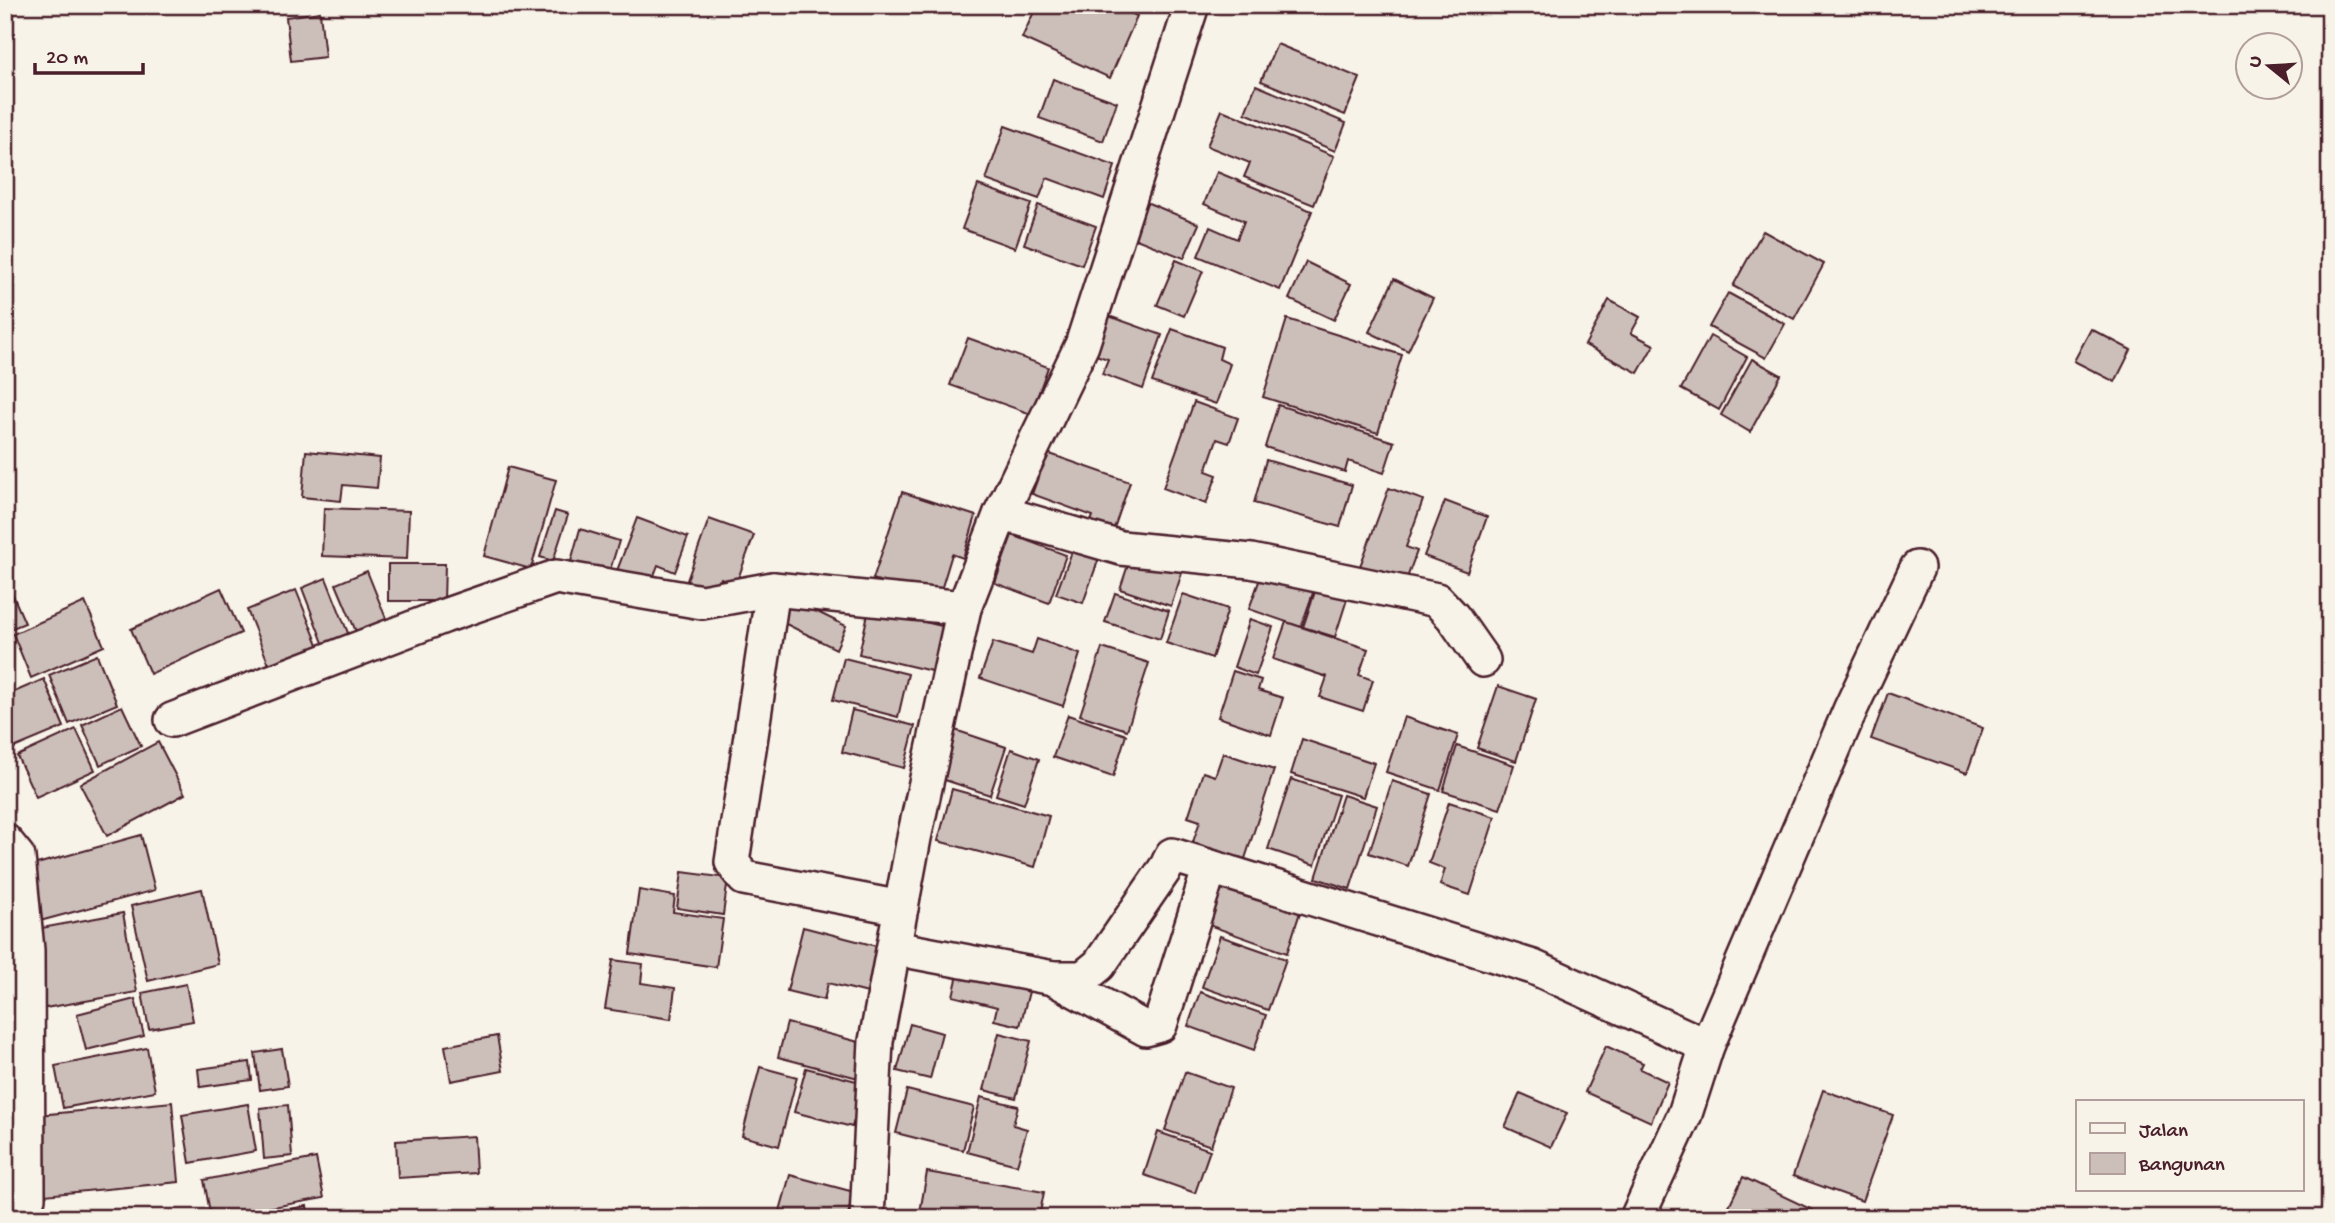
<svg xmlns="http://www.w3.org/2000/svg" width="2335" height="1223" font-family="'Gochi Hand',sans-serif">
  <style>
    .building { fill: #ccbfb9; stroke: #4a1f2b; stroke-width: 2 }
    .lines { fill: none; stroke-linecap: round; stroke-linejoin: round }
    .street-casing { stroke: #4a1f2b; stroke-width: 38 }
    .street { stroke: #f7f3e8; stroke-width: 33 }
  </style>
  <rect width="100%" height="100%" fill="#f7f3e8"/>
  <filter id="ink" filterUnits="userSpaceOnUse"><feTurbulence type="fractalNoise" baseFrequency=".0143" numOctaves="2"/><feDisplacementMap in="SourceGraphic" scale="14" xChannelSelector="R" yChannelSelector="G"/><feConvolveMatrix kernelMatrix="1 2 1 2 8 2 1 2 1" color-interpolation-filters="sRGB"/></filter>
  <g filter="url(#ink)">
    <g class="building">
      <path d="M1037 5H1113L1137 16 1110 78 1022 38Z"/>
      <path d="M320 12 325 57 291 61 286 17Z"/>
      <path d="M1277 44 1360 78 1345 115 1261 81Z"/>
      <path d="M1053 79 1117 102 1103 141 1039 118Z"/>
      <path d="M1256 85 1346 123 1335 151 1245 113Z"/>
      <path d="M1222 110 1334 156 1314 205 1244 177 1250 163 1207 146Z"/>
      <path d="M1005 126 1115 166 1104 199 1047 178 1039 199 986 180Z"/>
      <path d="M1217 172 1312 211 1280 290 1198 256 1210 227 1237 239 1244 221 1204 204Z"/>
      <path d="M978 185 1031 204 1015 248 962 229Z"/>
      <path d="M1146 202 1199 224 1184 258 1131 237Z"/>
      <path d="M1038 205 1096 226 1082 265 1024 244Z"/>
      <path d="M1763 231 1824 264 1794 319 1733 286Z"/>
      <path d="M1176 260 1203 271 1184 316 1157 305Z"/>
      <path d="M1306 262 1351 284 1334 320 1289 299Z"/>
      <path d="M1394 279 1433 298 1408 351 1369 332Z"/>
      <path d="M1728 293 1785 324 1766 358 1709 327Z"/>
      <path d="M1609 300 1640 317 1631 333 1654 345 1638 373 1585 345Z"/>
      <path d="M1106 315 1162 335 1143 389 1102 374 1108 359 1093 354Z"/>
      <path d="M1287 319 1402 355 1378 433 1263 397Z"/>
      <path d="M1172 329 1222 347 1219 359 1230 364 1216 404 1152 382Z"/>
      <path d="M2091 329 2131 350 2115 382 2074 361Z"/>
      <path d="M1710 336 1747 357 1719 410 1681 389Z"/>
      <path d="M968 338 1048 367 1031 414 950 385Z"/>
      <path d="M1752 359 1781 375 1750 432 1721 415Z"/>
      <path d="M1194 402 1238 418 1229 443 1217 439 1206 471 1217 475 1206 504 1163 488Z"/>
      <path d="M1278 405 1394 442 1384 473 1348 461 1345 472 1265 447Z"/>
      <path d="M306 451 380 458 377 488 343 485 341 501 302 497Z"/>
      <path d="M1047 453 1130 482 1109 543 1086 535 1093 516 1032 494Z"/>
      <path d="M1266 460 1352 485 1340 527 1254 503Z"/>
      <path d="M508 467 556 480 531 569 484 556Z"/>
      <path d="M1389 488 1423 500 1406 547 1417 551 1404 586 1359 569Z"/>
      <path d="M902 492 976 516 963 558 952 554 938 600 873 579Z"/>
      <path d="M1445 501 1487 517 1467 572 1424 556Z"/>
      <path d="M324 508 409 511 407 559 322 556Z"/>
      <path d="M555 511 568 515 553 561 540 557Z"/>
      <path d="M637 518 688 537 675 572 658 565 649 589 615 576Z"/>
      <path d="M709 519 754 535 736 584 721 578 714 597 685 586Z"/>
      <path d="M580 529 619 541 606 583 568 572Z"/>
      <path d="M1012 535 1066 555 1049 603 995 583Z"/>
      <path d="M1073 549 1099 558 1083 603 1056 594Z"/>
      <path d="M1132 553 1183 570 1171 606 1120 589Z"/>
      <path d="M388 564H445L444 601H388Z"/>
      <path d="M367 571 387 621 357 634 336 584Z"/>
      <path d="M1262 573 1314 590 1301 627 1249 609Z"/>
      <path d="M326 578 350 638 325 648 302 588Z"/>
      <path d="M1318 583 1349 593 1335 637 1303 627Z"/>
      <path d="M8 584 25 623 5 631V585Z"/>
      <path d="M221 588 241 633 150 674 131 629Z"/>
      <path d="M296 590 319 647 270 667 247 610Z"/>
      <path d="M1115 593 1169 611 1160 639 1105 622Z"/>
      <path d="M1183 594 1228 609 1212 658 1166 643Z"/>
      <path d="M791 599 846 626 836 649 780 621Z"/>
      <path d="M85 602 104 646 31 678 13 634Z"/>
      <path d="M869 609 946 627 936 672 859 654Z"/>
      <path d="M1250 619 1273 627 1256 675 1234 667Z"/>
      <path d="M1286 622 1368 649 1359 675 1373 680 1363 711 1320 697 1327 677 1273 659Z"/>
      <path d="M1037 639 1080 654 1063 706 980 678 993 642 1032 654Z"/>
      <path d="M1102 648 1149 663 1127 730 1080 715Z"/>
      <path d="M97 655 117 704 69 724 49 675Z"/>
      <path d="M844 658 908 674 898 717 833 700Z"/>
      <path d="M1233 671 1261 680 1258 690 1283 698 1271 735 1218 717Z"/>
      <path d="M44 679 64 727 9 750 5 743V696Z"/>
      <path d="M1498 686 1536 699 1516 761 1477 748Z"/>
      <path d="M1888 693 1983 728 1967 773 1871 739Z"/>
      <path d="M122 706 141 746 100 765 82 725Z"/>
      <path d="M852 710 915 726 904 768 842 752Z"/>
      <path d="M1068 715 1126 735 1113 777 1053 757Z"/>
      <path d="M1404 717 1458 735 1440 790 1386 772Z"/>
      <path d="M76 729 95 770 36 797 17 756Z"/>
      <path d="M955 730 1006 747 990 795 939 778Z"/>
      <path d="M1302 739 1374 763 1363 797 1291 774Z"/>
      <path d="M158 742 185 794 107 836 80 784Z"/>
      <path d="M1457 746 1514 765 1500 809 1443 791Z"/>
      <path d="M1011 749 1039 759 1024 804 996 795Z"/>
      <path d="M1223 753 1274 770 1240 874 1188 857 1200 821 1188 817 1203 772 1215 776Z"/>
      <path d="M1291 779 1338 795 1315 865 1268 849Z"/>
      <path d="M1392 781 1431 794 1408 866 1369 853Z"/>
      <path d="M952 789 1049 816 1035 867 938 841Z"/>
      <path d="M1343 795 1377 806 1350 889 1316 878Z"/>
      <path d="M1449 802 1495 817 1470 895 1440 885 1445 869 1429 863Z"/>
      <path d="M141 835 155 890 40 921 26 867Z"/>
      <path d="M682 872 728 878 723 915 677 908Z"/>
      <path d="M1215 879 1301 909 1287 953 1200 922Z"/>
      <path d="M202 889 218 964 148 981 131 906Z"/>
      <path d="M639 890 675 896 673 912 723 919 716 967 630 954Z"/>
      <path d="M123 913 137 992 45 1008 31 930Z"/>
      <path d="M803 927 880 947 868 993 828 983 824 1000 787 991Z"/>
      <path d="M1220 936 1286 959 1268 1010 1202 987Z"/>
      <path d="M613 960 643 964 641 983 675 988 671 1019 605 1009Z"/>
      <path d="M960 966 1031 984 1020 1026 994 1020 997 1007 953 996Z"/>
      <path d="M186 984 193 1021 149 1029 142 993Z"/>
      <path d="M1200 992 1266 1015 1254 1050 1188 1026Z"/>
      <path d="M135 999 144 1036 86 1050 77 1014Z"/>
      <path d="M787 1023 870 1045 862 1079 778 1057Z"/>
      <path d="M910 1024 942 1033 930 1079 897 1071Z"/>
      <path d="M999 1033 1031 1041 1016 1098 984 1090Z"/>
      <path d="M497 1036 503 1071 451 1081 445 1046Z"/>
      <path d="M1606 1046 1643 1063 1640 1069 1668 1082 1651 1122 1585 1092Z"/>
      <path d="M147 1048 155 1091 63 1108 55 1066Z"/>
      <path d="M282 1049 288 1086 260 1090 255 1053Z"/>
      <path d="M250 1062 252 1080 200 1087 198 1069Z"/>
      <path d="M760 1067 797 1077 779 1146 742 1136Z"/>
      <path d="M806 1068 864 1083 852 1127 794 1112Z"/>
      <path d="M1185 1072 1231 1088 1211 1146 1165 1130Z"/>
      <path d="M907 1090 974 1107 963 1150 896 1133Z"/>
      <path d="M1823 1090 1893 1115 1862 1201 1793 1176Z"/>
      <path d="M1520 1093 1567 1113 1551 1147 1505 1127Z"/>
      <path d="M981 1097 1018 1106 1013 1125 1027 1129 1017 1165 967 1152Z"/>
      <path d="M172 1102 179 1182 45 1195 39 1115Z"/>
      <path d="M248 1104 256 1151 190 1163 182 1115Z"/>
      <path d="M288 1105 292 1156 264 1159 260 1108Z"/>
      <path d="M1158 1132 1210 1150 1195 1193 1144 1175Z"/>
      <path d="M474 1136 476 1173 398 1178 396 1141Z"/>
      <path d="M316 1158 324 1198 211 1218 204 1180Z"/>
      <path d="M927 1172 1044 1192 1039 1218H919Z"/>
      <path d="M790 1175 854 1192 847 1218H778Z"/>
      <path d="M1743 1177 1823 1215 1822 1218H1723Z"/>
      <path d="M307 1206 309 1218H241Z"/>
    </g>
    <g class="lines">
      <defs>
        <g id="street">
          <path d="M1001 513 1121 548 1251 561 1437 600 1453 617 1483 660"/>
          <path d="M773 589 732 862 744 878 901 908"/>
          <path d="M172 720 444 616 556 577 702 602 773 589 964 608"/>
          <path d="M5 841 18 857 27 950 28 1198"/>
          <path d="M894 948 1053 978H1083L1099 965 1167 866 1172 855 1533 967 1707 1046"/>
          <path d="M1053 978 1146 1029 1160 1025 1210 867"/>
          <path d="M867 1218 876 1041 914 838 964 608 1001 513 1082 345 1192 5"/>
          <path d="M1637 1218 1685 1114 1707 1046 1851 708 1917 568"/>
        </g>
      </defs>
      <use href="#street" class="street-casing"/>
      <use href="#street" class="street"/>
    </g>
  </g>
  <rect width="2335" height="1223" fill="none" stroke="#f7f3e8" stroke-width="28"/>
  <rect x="14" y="14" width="2307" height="1195" fill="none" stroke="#4a1f2b" stroke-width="2.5" filter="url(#ink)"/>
  <rect x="2076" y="1100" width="228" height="91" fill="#f7f3e8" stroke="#b29e9c" stroke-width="2"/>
  <rect x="2090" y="1123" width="35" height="10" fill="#f7f3e8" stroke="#b29e9c" stroke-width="2"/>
  <text x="2139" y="1136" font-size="21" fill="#4a1f2b">Jalan</text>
  <rect x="2090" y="1153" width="35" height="21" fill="#ccbfb9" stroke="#b29e9c" stroke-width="2"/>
  <text x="2139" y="1170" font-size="21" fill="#4a1f2b">Bangunan</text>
  <g transform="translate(2269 66) rotate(288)"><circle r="33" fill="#f7f3e8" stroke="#b29e9c" stroke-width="2"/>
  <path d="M0-5L12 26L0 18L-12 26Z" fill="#4a1f2b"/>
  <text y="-10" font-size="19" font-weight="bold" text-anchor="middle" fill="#4a1f2b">U</text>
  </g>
  <path d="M35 63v10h108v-10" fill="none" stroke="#4a1f2b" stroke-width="3.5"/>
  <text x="46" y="63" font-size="21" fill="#4a1f2b" stroke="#f7f3e8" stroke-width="5" paint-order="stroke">20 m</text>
</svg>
